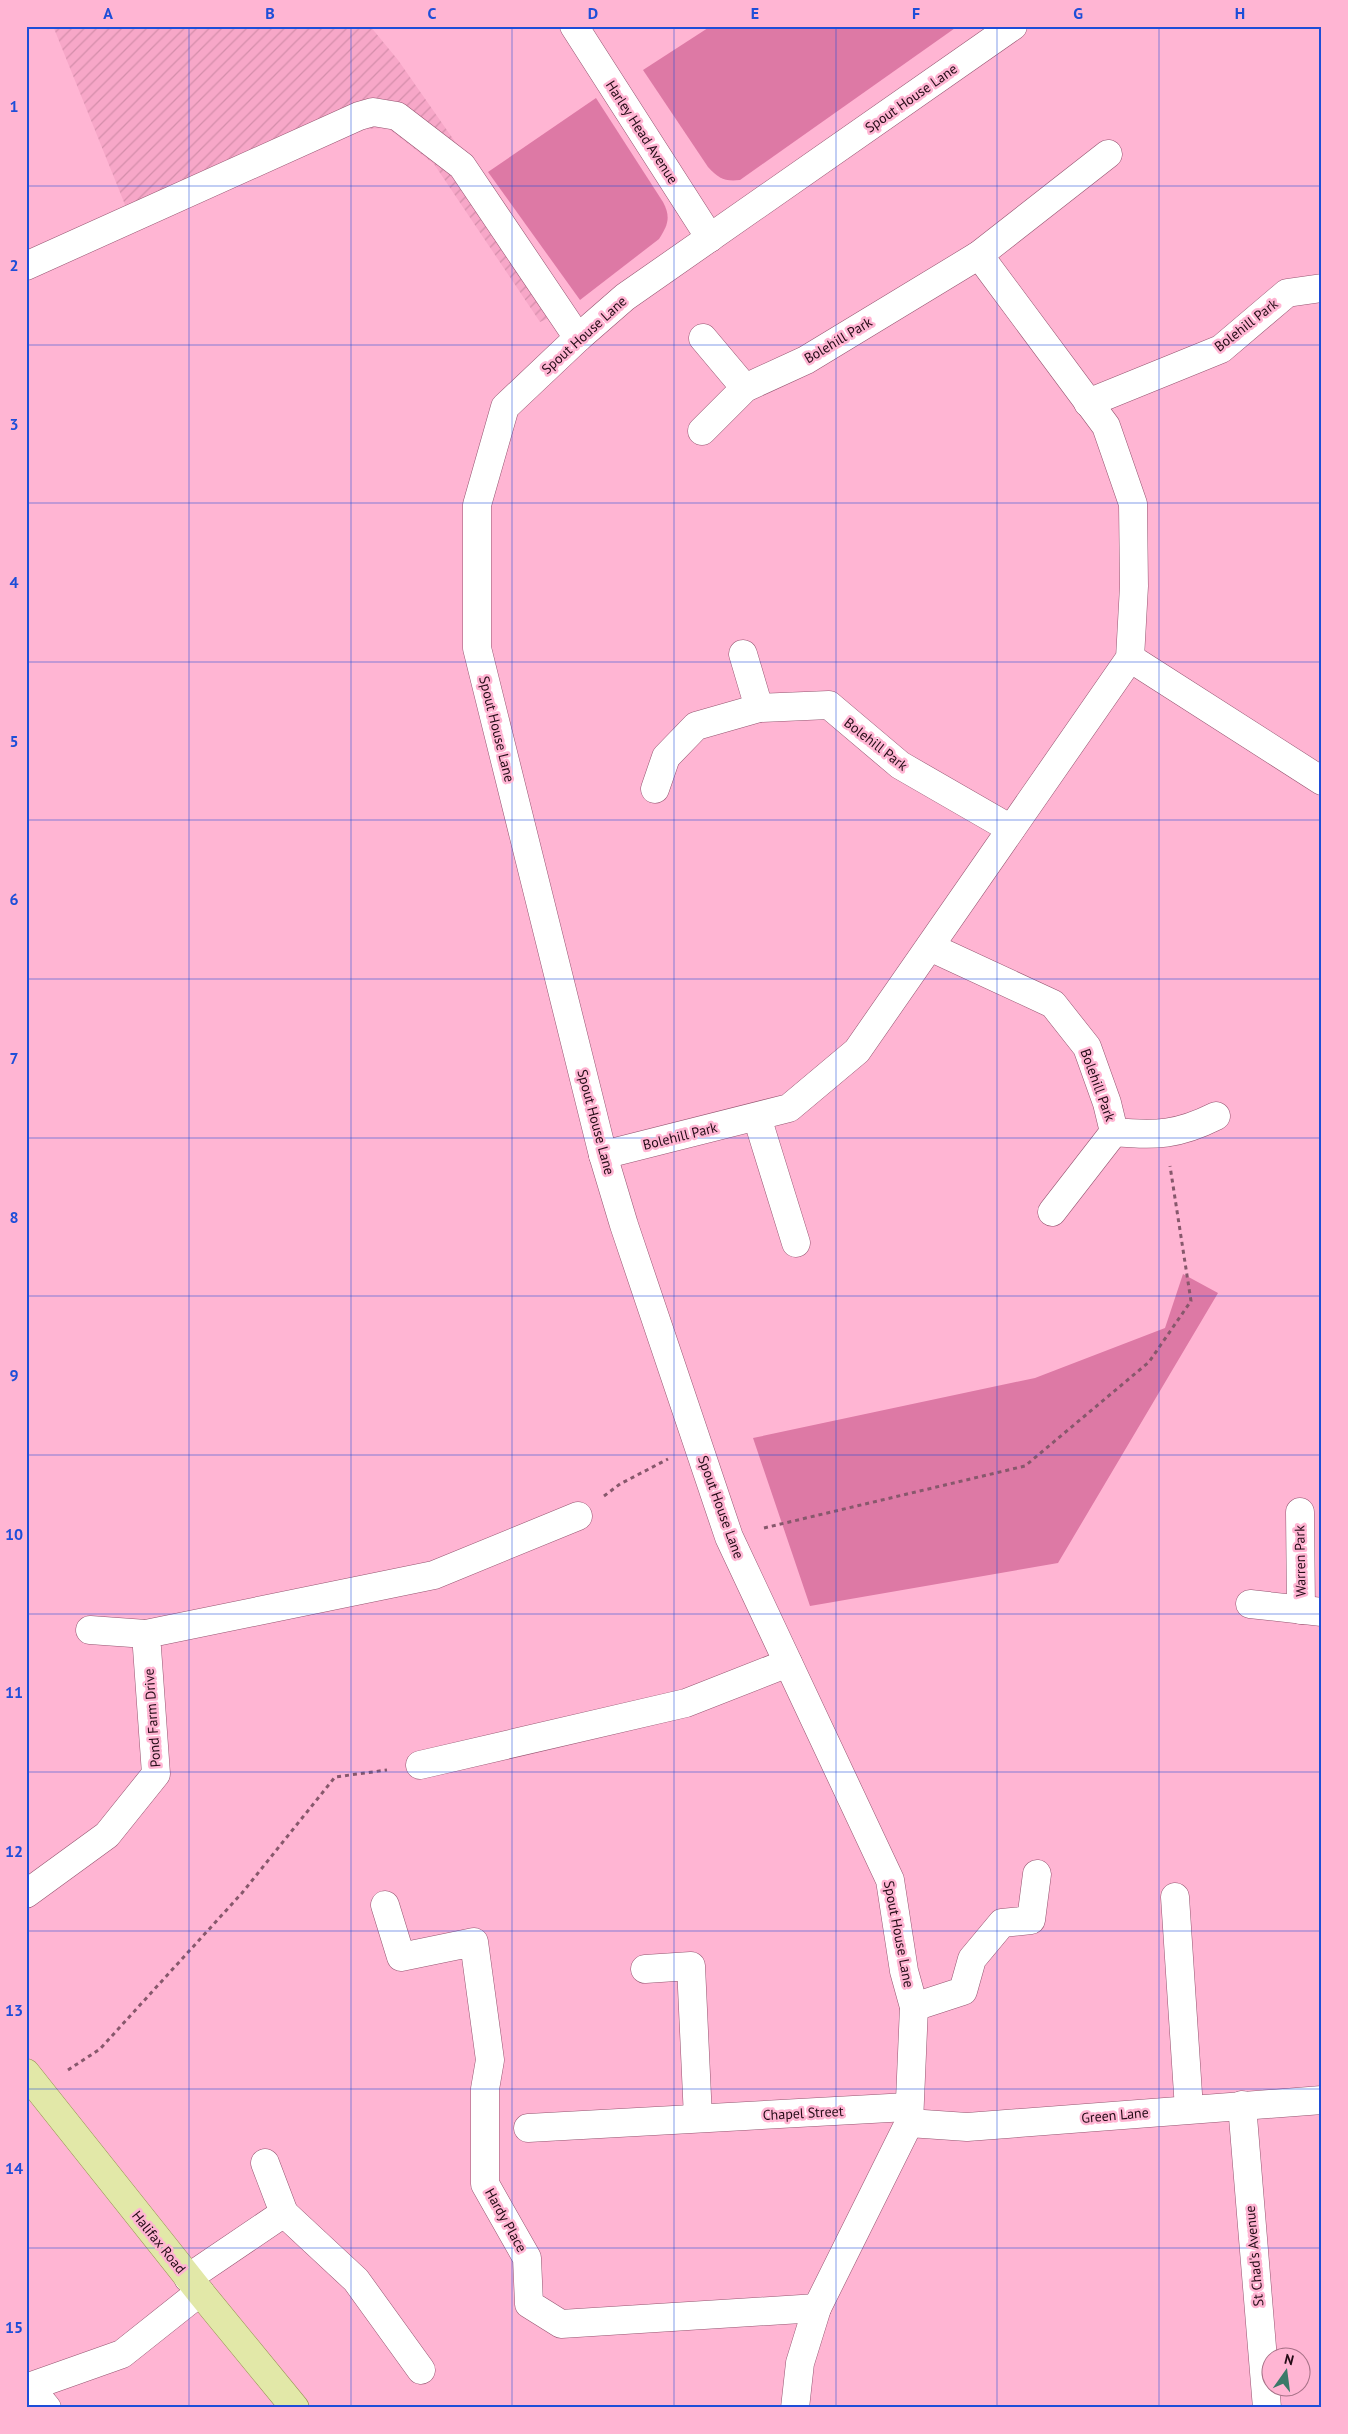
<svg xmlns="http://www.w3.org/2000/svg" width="1348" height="2434" font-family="'PT Sans',sans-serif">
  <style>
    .industrial { fill: url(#industrial-furrows) }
    .green { fill: #dd79a5 }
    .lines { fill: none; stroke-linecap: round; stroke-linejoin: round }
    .minor-casing { stroke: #955470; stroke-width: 29 }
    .major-casing { stroke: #93914f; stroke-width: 29 }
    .path { stroke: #87586c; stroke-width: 3; stroke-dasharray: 4 4; stroke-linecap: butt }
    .minor { stroke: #fff; stroke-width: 28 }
    .major { stroke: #e2e8a8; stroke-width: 28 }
    .grid { fill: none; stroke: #1d4ed8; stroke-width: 1; stroke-opacity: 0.55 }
    .labels { text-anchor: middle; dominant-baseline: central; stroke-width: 5; stroke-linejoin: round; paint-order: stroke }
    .street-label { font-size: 14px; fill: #240b16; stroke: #ffb5d3 }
    .neatline { fill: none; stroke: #1d4ed8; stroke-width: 2 }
    .grid-label { font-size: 16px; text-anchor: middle; font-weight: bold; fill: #1d4ed8 }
  </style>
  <defs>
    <pattern id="industrial-furrows" width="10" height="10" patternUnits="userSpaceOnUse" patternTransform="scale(1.25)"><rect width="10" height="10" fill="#f7a7c8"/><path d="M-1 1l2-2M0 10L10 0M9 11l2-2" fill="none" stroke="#d48eab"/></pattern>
  </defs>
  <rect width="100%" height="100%" fill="#ffb5d3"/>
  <path class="industrial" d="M53 26H370L398 60 571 308 540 322 434 164 388 128 363 129 136 232Z"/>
  <g class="green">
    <path d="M711 26H958L740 180C725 182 718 178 708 167L643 70Z"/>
    <path d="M596 98 663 202C671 217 668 225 659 239L580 300 488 172Z"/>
    <path d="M1183 1274 1218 1293 1058 1563 810 1606 753 1438 1035 1378 1165 1328Z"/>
  </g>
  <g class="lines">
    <defs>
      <g id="minor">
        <path d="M574 26 710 238"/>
        <path d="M26 266 359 116 373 112 397 116 462 166 578 338"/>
        <path d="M703 338 745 388"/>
        <path d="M1088 403 1221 349 1287 293 1322 288"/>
        <path d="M702 431 745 388 806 360 979 255 1108 154"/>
        <path d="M743 654 759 708"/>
        <path d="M1130 658 1322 781"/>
        <path d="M655 789 666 757 696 726 759 708 829 705 900 765 1011 829"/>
        <path d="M930 947 1053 1004 1087 1047 1107 1103 1114 1132 1052 1212"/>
        <path d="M757 1117 796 1243"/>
        <path d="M1114 1132C1156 1136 1178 1135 1216 1116"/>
        <path d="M603 1155 789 1108 857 1051 1130 658 1134 586 1133 504 1106 426 979 255"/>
        <path d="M1300 1512 1301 1610"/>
        <path d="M1250 1604 1322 1612"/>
        <path d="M90 1630 146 1634"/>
        <path d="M420 1765 686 1703 788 1663"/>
        <path d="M26 1894 107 1835 156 1774 146 1634 434 1575 578 1516"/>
        <path d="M1175 1897 1189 2109"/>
        <path d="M385 1905 401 1957 474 1942 490 2060 485 2089V2184L527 2258 529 2304 561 2324 817 2308"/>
        <path d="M645 1969 691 1966 698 2118"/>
        <path d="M914 2007 963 1991 972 1959 1002 1923 1031 1920 1037 1874"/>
        <path d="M1242 2105 1267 2408"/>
        <path d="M909 2123 967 2127 1322 2100"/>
        <path d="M528 2128 908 2107"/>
        <path d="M265 2163 284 2213"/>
        <path d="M188 2278 284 2213 356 2280 421 2370"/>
        <path d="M30 2387 47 2408"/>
        <path d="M26 2388 122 2354 200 2292"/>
        <path d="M795 2408 800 2363 817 2308 909 2123 914 2007 904 1971 890 1880 729 1537 624 1225 603 1155 477 648V505L505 407 578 338 625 297 1013 26"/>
      </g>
      <path id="major" d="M26 2073 200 2292 295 2408"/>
    </defs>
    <use href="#minor" class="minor-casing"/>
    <use href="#major" class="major-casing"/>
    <g class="path">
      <path d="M604 1496 620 1484 668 1459"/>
      <path d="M764 1528 1025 1466 1149 1362 1191 1301 1170 1166"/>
      <path d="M68 2070 100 2049 242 1893 335 1777 387 1770"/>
    </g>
    <use href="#minor" class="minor"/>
    <use href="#major" class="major"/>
  </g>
  <path class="grid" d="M189 26V2408M351 26V2408M512 26V2408M674 26V2408M836 26V2408M997 26V2408M1159 26V2408M26 186H1322M26 345H1322M26 503H1322M26 662H1322M26 820H1322M26 979H1322M26 1138H1322M26 1296H1322M26 1455H1322M26 1614H1322M26 1772H1322M26 1931H1322M26 2089H1322M26 2248H1322"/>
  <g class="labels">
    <g class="street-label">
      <text transform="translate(911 98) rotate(-35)">Spout House Lane</text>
      <text transform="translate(642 132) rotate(57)">Harley Head Avenue</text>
      <text transform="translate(1246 325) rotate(-38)">Bolehill Park</text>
      <text transform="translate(584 335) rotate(-42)">Spout House Lane</text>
      <text transform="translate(838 340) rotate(-31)">Bolehill Park</text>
      <text transform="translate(497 729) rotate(76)">Spout House Lane</text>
      <text transform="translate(876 744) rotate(38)">Bolehill Park</text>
      <text transform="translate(1098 1085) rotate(70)">Bolehill Park</text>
      <text transform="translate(596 1122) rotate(75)">Spout House Lane</text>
      <text transform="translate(680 1136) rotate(-14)">Bolehill Park</text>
      <text transform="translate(721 1507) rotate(70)">Spout House Lane</text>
      <text transform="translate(1300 1561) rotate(-91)">Warren Park</text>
      <text transform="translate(152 1718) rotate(-94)">Pond Farm Drive</text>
      <text transform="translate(899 1934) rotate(79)">Spout House Lane</text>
      <text transform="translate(803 2113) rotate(-3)">Chapel Street</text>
      <text transform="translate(1115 2115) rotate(-5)">Green Lane</text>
      <text transform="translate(506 2220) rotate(61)">Hardy Place</text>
      <text transform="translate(159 2242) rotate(51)">Halifax Road</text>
      <text transform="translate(1254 2256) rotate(-95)">St Chad's Avenue</text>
    </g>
  </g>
  <rect width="1348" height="2434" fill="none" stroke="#ffb5d3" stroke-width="55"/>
  <g transform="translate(1286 2372) rotate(14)"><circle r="24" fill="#ffb5d3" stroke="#a77187"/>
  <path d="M0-4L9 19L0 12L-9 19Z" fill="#3a7a69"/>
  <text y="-8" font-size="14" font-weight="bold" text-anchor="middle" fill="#240b16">N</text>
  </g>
  <rect x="28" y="28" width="1292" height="2378" class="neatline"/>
  <g class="grid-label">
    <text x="108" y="19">A</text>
    <text x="270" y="19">B</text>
    <text x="432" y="19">C</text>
    <text x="593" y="19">D</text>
    <text x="755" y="19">E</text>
    <text x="916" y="19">F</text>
    <text x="1078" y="19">G</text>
    <text x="1240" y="19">H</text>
    <text x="14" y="112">1</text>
    <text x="14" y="271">2</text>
    <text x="14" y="430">3</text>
    <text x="14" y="588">4</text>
    <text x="14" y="747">5</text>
    <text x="14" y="905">6</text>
    <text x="14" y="1064">7</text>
    <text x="14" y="1223">8</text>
    <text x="14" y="1381">9</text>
    <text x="14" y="1540">10</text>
    <text x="14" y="1698">11</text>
    <text x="14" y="1857">12</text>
    <text x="14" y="2016">13</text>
    <text x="14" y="2174">14</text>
    <text x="14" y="2333">15</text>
  </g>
</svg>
